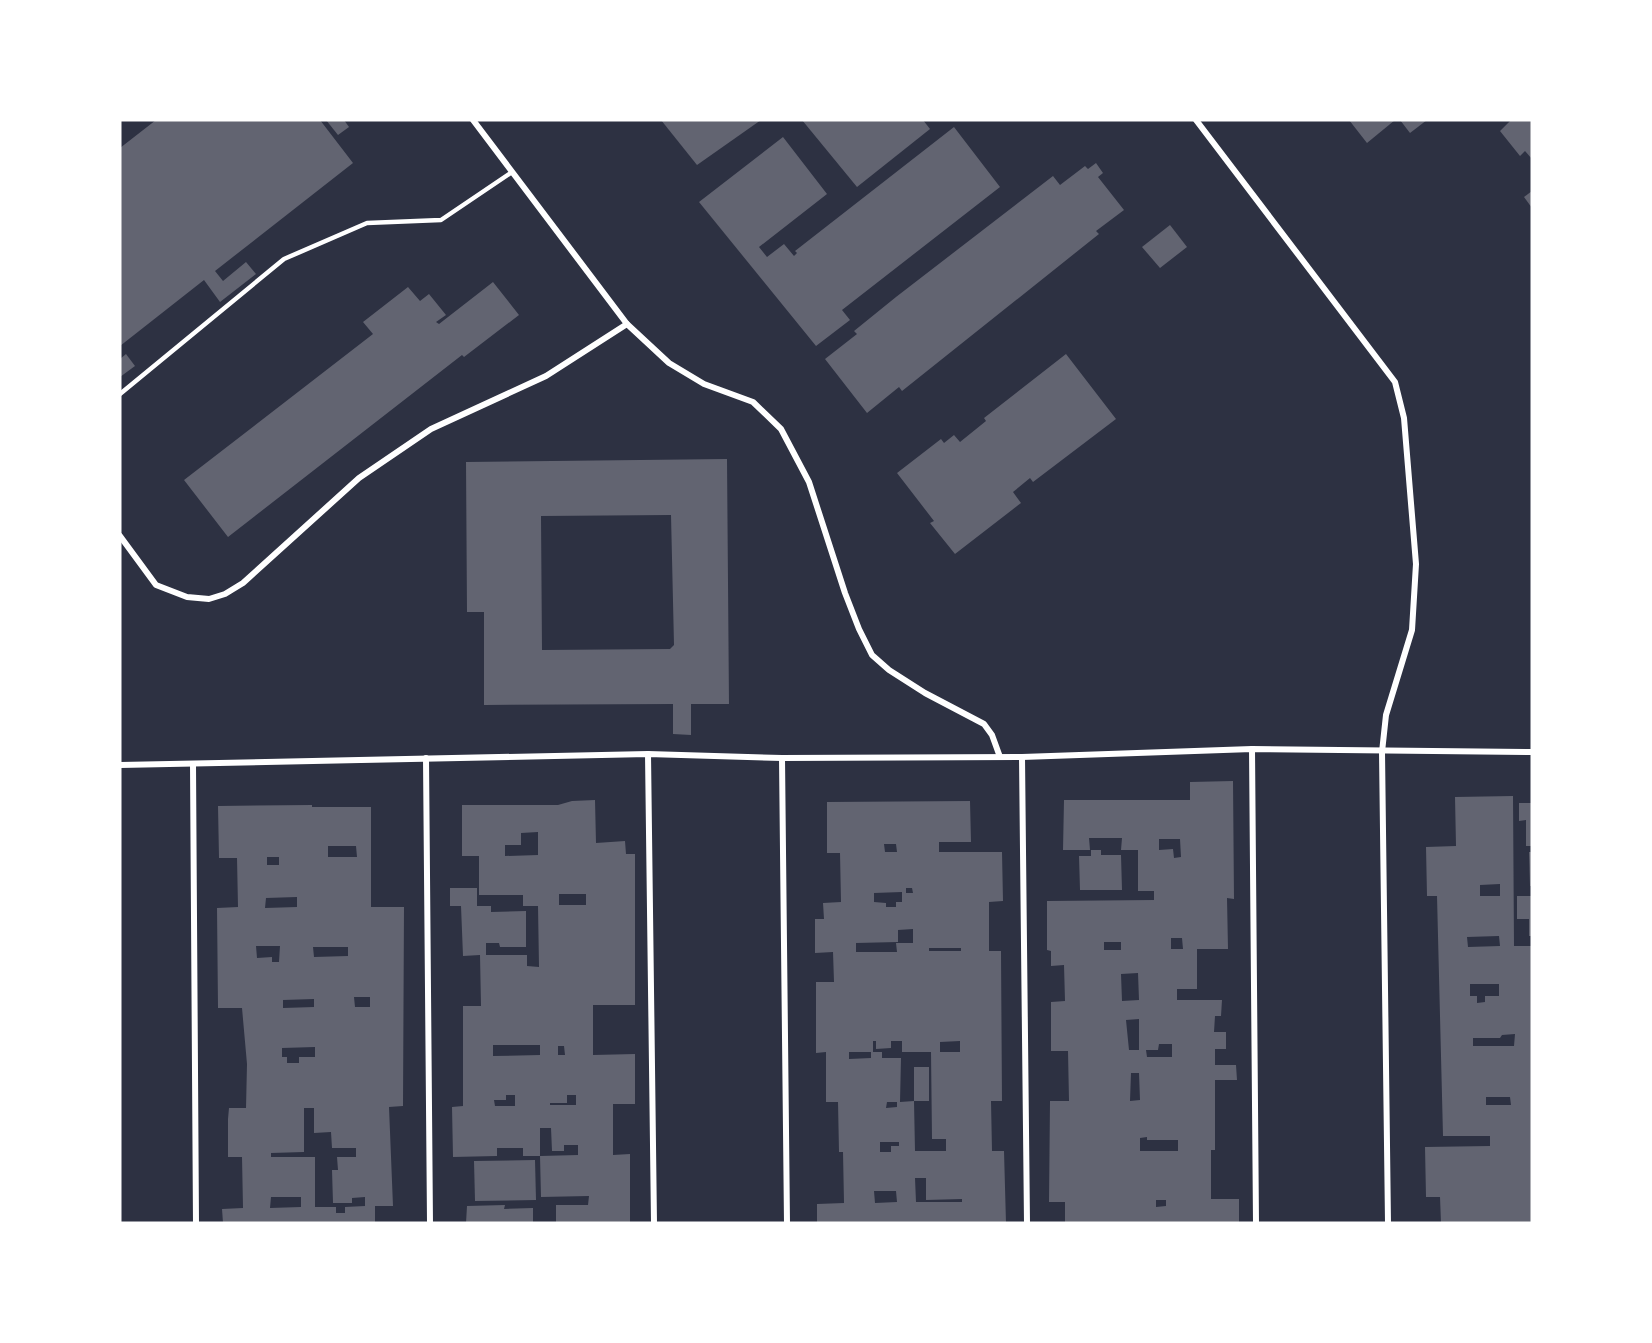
<svg xmlns="http://www.w3.org/2000/svg" width="1652" height="1343" font-family="Barlow,sans-serif">
  <style>
    .building { fill: #626471; fill-rule: evenodd }
    .lines { fill: none; stroke-linecap: round; stroke-linejoin: round }
    .service { stroke: #fff; stroke-width: 4.5 }
    .minor { stroke: #fff; stroke-width: 6 }
  </style>
  <rect width="100%" height="100%" fill="#2d3142"/>
  <g class="building">
    <path d="M156 120H320L353 163 215 271 223 281 246 262 256 274 220 302 204 280 120 346V148Z"/>
    <path d="M326 120H344L349 127 338 135Z"/>
    <path d="M661 120H761L697 165Z"/>
    <path d="M802 120H923L930 129 857 187Z"/>
    <path d="M1349 120H1395L1367 143Z"/>
    <path d="M1400 120H1427L1410 133Z"/>
    <path d="M1511 120H1532V159L1525 151 1520 156 1500 131Z"/>
    <path d="M954 127 1000 187 842 310 850 320 816 346 699 202 783 137 827 194 759 247 767 257 784 244 794 256 797 253 795 251Z"/>
    <path d="M1096 163 1103 173 1098 177 1124 210 1096 231 1099 234 902 391 899 387 867 413 825 359 857 334 854 331 896 297 1053 176 1060 185 1085 166 1088 169Z"/>
    <path d="M1532 191V208L1524 197Z"/>
    <path d="M1170 225 1187 247 1160 268 1142 247Z"/>
    <path d="M493 282 519 315 464 357 462 355 228 537 184 480 373 334 363 322 408 287 420 301 429 294 446 315 436 322 439 324Z"/>
    <path d="M126 354 135 366 120 377V359Z"/>
    <path d="M1066 354 1116 419 1033 482 1030 478 1013 492 1021 503 955 554 930 523 934 521 897 473 941 439 944 443 954 435 960 442 986 421 984 418Z"/>
    <path d="M727 459 729 704H691V735L673 734V704L484 705V612H467L466 462ZM671 515 674 645 670 649 542 650 541 516Z"/>
    <path d="M1233 781 1234 899 1227 898 1228 949H1197V989H1177V1000H1222L1221 1016H1215L1214 1032H1226V1049H1215V1065H1236L1237 1080H1215V1150H1211V1199H1239V1223H1065V1202H1049L1050 1101H1069L1068 1051H1051V1002L1065 1001 1064 965 1051 966V951L1047 950V901L1154 900V891H1138V850H1121L1122 838H1089L1090 850H1063L1064 800H1190V782ZM1159 839H1180L1181 857 1174 858 1173 849 1159 850ZM1171 938H1182L1183 949H1171ZM1104 942H1121V950H1104ZM1138 973 1139 1000 1122 1001 1121 974ZM1139 1019V1050H1129L1126 1020ZM1159 1044H1172V1057H1147L1146 1050H1158ZM1131 1073H1139L1140 1100 1130 1101ZM1147 1137V1140H1178V1151H1140V1138ZM1156 1200H1166V1206L1156 1207Z"/>
    <path d="M1513 796 1514 946H1532V1223H1441L1440 1197H1426L1425 1147 1490 1146V1136H1443L1437 896H1427L1426 847 1456 846 1455 797ZM1500 884V896H1480V885ZM1499 936 1500 946 1468 947 1467 937ZM1470 984H1499V996H1485V1002L1477 1003V996H1470ZM1515 1034 1514 1046H1473V1038H1500L1502 1035ZM1486 1097H1510L1511 1105H1486Z"/>
    <path d="M595 800 596 843 625 841 626 854H635V1005H593V1055L635 1054V1104H613V1155L630 1154V1223H556V1205H588L589 1196 541 1197 540 1156 578 1155V1145H564V1151H552L551 1128H540V1156H523V1148H497V1156L453 1157 452 1107 463 1106V1006H481L480 955 463 956 461 906H450V888H477V906H491V912L526 911V947H500L499 943H486V955H527V966L539 967 538 906H523V895H479V856H462V805H558L572 801ZM538 832V855L505 856V845H521V833ZM559 894H586V905H559ZM493 1045H540V1055L493 1056ZM558 1046H564L565 1055H558ZM506 1095H515V1106H495L494 1100H506ZM567 1095H576V1105H550V1103H567Z"/>
    <path d="M970 801 971 842H939V852H1002L1003 901 989 902V951H1001L1002 1101H991L992 1151H1004L1006 1223H817V1204L844 1203 843 1152H839L838 1102H826V1052L816 1053V982H834L833 952 815 953V919H824L823 903 841 902 840 853H827V802ZM884 844H896L897 852H885ZM906 888H912L913 893H906ZM902 892V902H896V907H886V903L874 902V893ZM913 929V943H896L897 952H856V943L898 942V930ZM929 948H961V951H929ZM873 1041H876V1049L891 1048V1041H902V1052H931L932 1139H946V1151H915L914 1101 900 1102 901 1058H882V1052H873ZM960 1041V1052H940V1042ZM849 1052H871V1058L849 1059ZM887 1102H897V1107L886 1108ZM880 1142H899V1146H891V1152H880ZM915 1178H926V1200L962 1199V1202H916ZM874 1191H896L897 1202 875 1203Z"/>
    <path d="M1519 803H1532V846H1526V820L1519 821Z"/>
    <path d="M312 805V807H371V907H404L403 1106 389 1107 393 1206H375V1223H223L222 1209 243 1208 242 1157H228V1119L229 1108H246L247 1064 242 1008H218L217 908 238 907 237 858H219L218 806ZM328 846H356L357 857H328ZM267 857H279V865H267ZM297 897V907L265 908 266 898ZM256 946H280L279 962H272V957L257 958ZM313 947H348V956L314 957ZM354 997H370V1007H355ZM314 999V1007L283 1008V1000ZM315 1047V1057H299V1063H287V1057H282V1048ZM304 1108H314V1133L331 1132 332 1148H356V1157H337L338 1170H332L333 1203H352V1198L365 1197V1206L345 1207V1213H336V1207H315V1157H271V1153L304 1152ZM271 1197H301V1207L270 1208Z"/>
    <path d="M1091 850H1101V855H1121L1122 890H1080L1079 856H1091Z"/>
    <path d="M1529 852H1532V886H1530Z"/>
    <path d="M1517 896H1532V936H1529V919H1517Z"/>
    <rect x="914" y="1067" width="15" height="34"/>
    <path d="M535 1160 536 1200 475 1201 474 1161Z"/>
    <path d="M505 1205 504 1209 533 1208V1223H466L467 1206Z"/>
  </g>
  <g class="lines">
    <path class="service" d="M120 394 284 259 367 223 441 220 512 172"/>
    <g class="minor">
      <path d="M473 120 627 324 669 363 704 384 753 402 781 429 809 482 845 593 859 629 872 655 889 670 925 693 984 724 992 735 1000 757"/>
      <path d="M1196 120 1395 382 1404 418 1416 564 1412 630 1386 715 1382 752 1388 1223"/>
      <path d="M120 536 156 585 187 597 209 599 225 594 243 583 359 478 431 429 546 376 627 324"/>
      <path d="M1252 749 1256 1223"/>
      <path d="M648 754 654 1223"/>
      <path d="M1022 757 1027 1223"/>
      <path d="M426 758 430 1223"/>
      <path d="M782 758 787 1223"/>
      <path d="M193 764 196 1223"/>
      <path d="M120 765 648 754 782 758 1022 757 1252 749 1532 752"/>
    </g>
  </g>
  <rect width="1652" height="1343" fill="none" stroke="#ffffff" stroke-width="243"/>
</svg>
